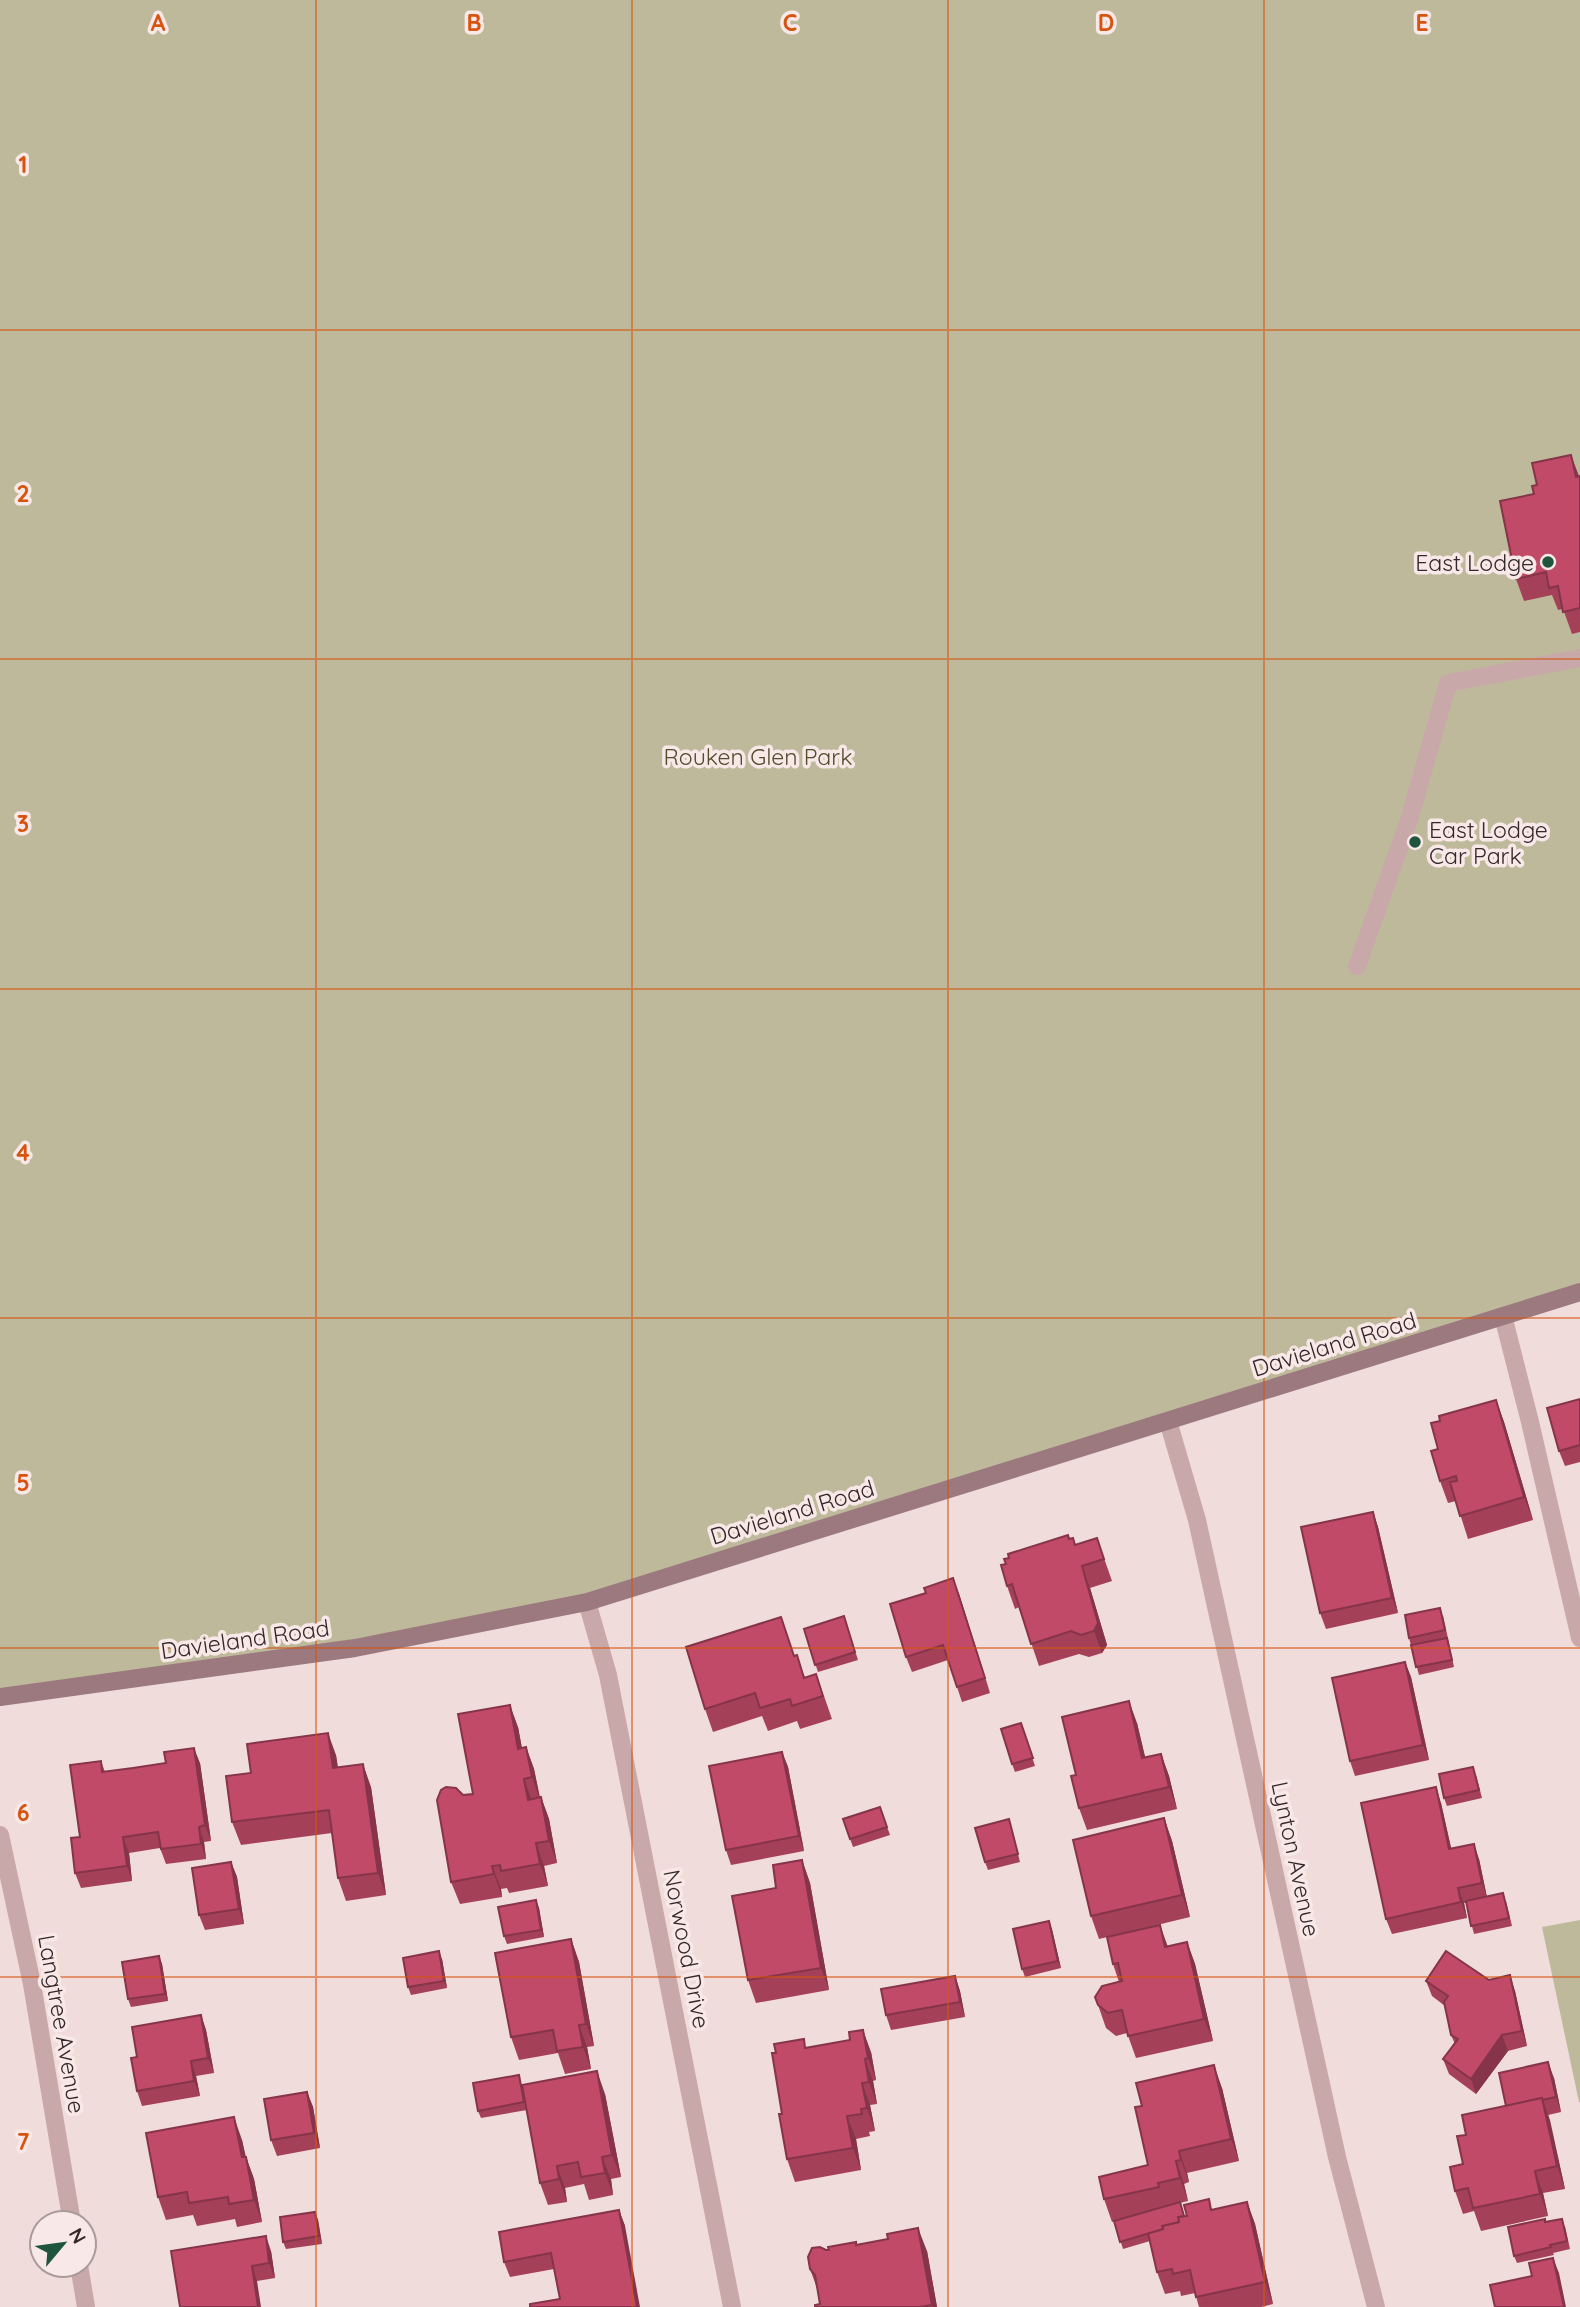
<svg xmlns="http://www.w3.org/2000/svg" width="1580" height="2307" font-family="Quicksand,sans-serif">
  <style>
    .park { fill: #bfb99c }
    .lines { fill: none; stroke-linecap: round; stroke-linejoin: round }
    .lane { stroke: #c8a8a9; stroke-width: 18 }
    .street { stroke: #c8a8a9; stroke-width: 18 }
    .secondary { stroke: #9b797e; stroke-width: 18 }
    .wall { fill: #a54059 }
    .shaded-wall { fill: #863449 }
    .building { fill: #c04a68; stroke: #863449; stroke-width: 2 }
    .grid { fill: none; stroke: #d6540f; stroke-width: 2; stroke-opacity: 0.55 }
    .poi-dot { fill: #1f543d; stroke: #f8e8e7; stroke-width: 2.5 }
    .labels { text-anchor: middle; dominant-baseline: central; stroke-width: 7; stroke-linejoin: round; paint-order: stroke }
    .poi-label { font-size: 23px; fill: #35282a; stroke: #f8e8e7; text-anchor: end }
    .park-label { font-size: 23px; fill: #524d2d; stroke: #f8e8e7 }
    .street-label { font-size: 23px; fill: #35282a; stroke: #f8e8e7 }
    .grid-label { font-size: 23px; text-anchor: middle; font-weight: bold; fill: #d6540f; stroke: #f8e8e7; stroke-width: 7; stroke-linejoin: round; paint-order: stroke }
  </style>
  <rect width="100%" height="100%" fill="#f0dcdb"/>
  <g class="park">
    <path d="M0 0H1580V1292L587 1602 0 1696Z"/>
    <path d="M1580 1920V2102H1579L1542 1927Z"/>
  </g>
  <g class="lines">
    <g class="lane">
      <path d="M1357 966 1409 820 1448 683 1580 658"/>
      <path d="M1503 1316 1530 1422 1580 1638"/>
    </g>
    <g class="street">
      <path d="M1168 1421 1197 1520 1337 2157 1376 2307"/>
      <path d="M587 1602 608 1675 732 2307"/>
      <path d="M0 1835 32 1984 72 2223"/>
      <path d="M79 2265 86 2307"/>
    </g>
    <path class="secondary" d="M0 1697 355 1648 587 1602 1580 1292"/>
  </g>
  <g class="wall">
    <path d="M1571 455 1579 476H1580V632L1572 634 1563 609 1558 610 1552 595 1524 601 1516 579 1534 494 1537 485Z"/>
    <path d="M1580 1399V1462L1565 1466 1559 1451Z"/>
    <path d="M1496 1400 1504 1422 1533 1520 1468 1539 1456 1501 1448 1503 1440 1481 1438 1449Z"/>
    <path d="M1373 1512 1378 1527 1398 1613 1326 1629 1320 1613Z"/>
    <path d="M1097 1538 1112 1581 1090 1588 1107 1645 1102 1653 1089 1657 1079 1654 1039 1666 1019 1607 1015 1609 1007 1586 1069 1539 1075 1545Z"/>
    <path d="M959 1594 990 1693 962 1702 948 1660 912 1672 906 1657Z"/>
    <path d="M1443 1615 1454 1667 1419 1675 1409 1638Z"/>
    <path d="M844 1616 858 1660 818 1672 804 1629Z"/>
    <path d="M794 1655 805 1677 824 1696 832 1719 800 1729 797 1721 768 1731 762 1716 713 1732 705 1709Z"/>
    <path d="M1405 1662 1411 1677 1429 1760 1355 1776 1350 1761Z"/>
    <path d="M1021 1723 1035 1766 1015 1772 1012 1764Z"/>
    <path d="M1137 1723 1145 1758 1161 1754 1169 1776 1177 1809 1087 1830 1079 1808 1076 1775Z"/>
    <path d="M518 1727 522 1748 526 1747 534 1769 540 1797H541L549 1819 557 1863 544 1866 548 1886 509 1893 507 1888 501 1889 502 1897 460 1904 451 1882 463 1795 473 1794Z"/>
    <path d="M782 1752 788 1767 804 1851 731 1865 726 1850Z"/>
    <path d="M336 1755 338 1768 371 1787 386 1895 346 1901 338 1878 332 1833 241 1845 232 1822 251 1773Z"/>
    <path d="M101 1761 105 1772 200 1763 211 1841 204 1842 206 1859 166 1864 160 1848 129 1853 132 1881 81 1888 75 1873 80 1837Z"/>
    <path d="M1476 1775 1482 1798 1447 1806 1444 1798Z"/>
    <path d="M1441 1803 1451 1849 1479 1859 1487 1897 1506 1901 1512 1926 1474 1934 1466 1903H1464L1467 1918 1392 1934 1386 1919Z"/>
    <path d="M880 1807 890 1835 853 1847 843 1819Z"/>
    <path d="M1164 1818 1172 1841 1190 1917 1099 1939 1091 1916Z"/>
    <path d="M1009 1819 1020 1862 988 1870 985 1862Z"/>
    <path d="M802 1860 810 1883 829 1990 756 2003 748 1980 776 1888Z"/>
    <path d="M231 1862 237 1877 244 1924 205 1930 199 1915Z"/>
    <path d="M536 1900 539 1908 544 1937 507 1944 504 1936Z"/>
    <path d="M1049 1921 1061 1968 1025 1977 1022 1969Z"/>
    <path d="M571 1939 579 1962 594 2046 587 2047 591 2069 565 2074 558 2053 519 2060 511 2037Z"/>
    <path d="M1187 1942 1195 1964 1213 2041 1136 2058 1127 2033 1116 2036 1106 2028 1098 2005 1119 1982 1113 1964 1168 1947Z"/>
    <path d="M159 1956 162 1964 168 2001 131 2007 128 1999Z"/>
    <path d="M442 1959 447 1988 411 1995 408 1987Z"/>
    <path d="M955 1976 960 1991 965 2017 891 2030 886 2015Z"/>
    <path d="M1489 1980 1515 1991 1527 2046 1508 2051 1476 2094 1449 2074 1443 2059 1455 2044 1451 2035 1445 2006 1432 1996 1426 1981Z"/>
    <path d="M201 2015 206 2030 214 2073 196 2076 200 2096 142 2106 137 2091V2057Z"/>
    <path d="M807 2048 871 2052 876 2080 873 2081 877 2104 870 2105 875 2131 869 2132 870 2136 856 2139 861 2170 795 2182 787 2159 782 2114Z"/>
    <path d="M519 2075 523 2092 605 2094 621 2177 611 2179 613 2195 589 2200 584 2184 565 2188 567 2202 548 2205 540 2183 527 2110 481 2118 478 2111Z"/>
    <path d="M1554 2078 1561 2112 1548 2115 1565 2189 1543 2193 1548 2216 1481 2231 1474 2211 1463 2214 1455 2191 1463 2164 1506 2106Z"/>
    <path d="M1222 2088 1239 2161 1187 2173 1189 2182 1184 2184 1188 2201 1180 2203 1184 2216 1247 2202 1255 2224 1273 2304 1261 2307H1199L1195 2293 1181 2296 1180 2291 1165 2294 1157 2272 1150 2241 1123 2249 1114 2221H1115L1112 2222 1104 2199 1148 2165Z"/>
    <path d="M307 2092 313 2107 320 2148 277 2156 271 2140Z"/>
    <path d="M242 2140 246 2157 254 2179 262 2222 237 2227 235 2219 197 2226 193 2215 166 2220 158 2197Z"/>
    <path d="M619 2210 625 2226 560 2299 554 2269 510 2277 504 2262Z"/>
    <path d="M315 2212 318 2220 322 2244 286 2249 283 2242Z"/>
    <path d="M1545 2219 1546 2222 1565 2226 1570 2249 1553 2253 1554 2255 1517 2263 1514 2256Z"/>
    <path d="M857 2245 927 2251 937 2307H815L820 2304 818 2291 810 2269 826 2250Z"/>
    <path d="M271 2251 275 2278 257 2281 180 2307Z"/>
  </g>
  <g class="shaded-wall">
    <path d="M1571 455 1579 478 1576 477Z"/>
    <path d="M1496 1400 1504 1422 1533 1520 1524 1497Z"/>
    <path d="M1373 1512 1378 1527 1398 1613 1392 1598Z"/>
    <path d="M1082 1566 1090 1588 1107 1645 1102 1653 1094 1631Z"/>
    <path d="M953 1578 959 1594 990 1693 985 1678Z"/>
    <path d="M1405 1662 1411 1677 1429 1760 1423 1745Z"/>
    <path d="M1129 1701 1137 1723 1151 1781 1142 1758Z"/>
    <path d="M510 1705 518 1727 526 1771 518 1749Z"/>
    <path d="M328 1733 336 1755 341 1791 333 1768Z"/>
    <path d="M526 1747 534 1769 540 1800 532 1777Z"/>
    <path d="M194 1748 200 1763 211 1841 205 1825Z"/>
    <path d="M782 1752 788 1767 804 1851 799 1836Z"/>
    <path d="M1161 1754 1169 1776 1177 1809 1169 1787Z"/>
    <path d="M363 1764 371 1787 386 1895 378 1873Z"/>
    <path d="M524 1779 532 1801 528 1800Z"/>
    <path d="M1436 1787 1441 1803 1455 1865 1449 1849Z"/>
    <path d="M541 1797 549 1819 557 1863 549 1841Z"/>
    <path d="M1164 1818 1172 1841 1190 1917 1182 1895Z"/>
    <path d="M199 1827 204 1842 206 1859 201 1844Z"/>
    <path d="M123 1837 129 1853 132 1881 127 1866Z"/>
    <path d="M536 1843 544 1866 548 1886 540 1864Z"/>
    <path d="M1474 1844 1479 1859 1487 1898 1482 1883Z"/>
    <path d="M802 1860 810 1883 829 1990 821 1968Z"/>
    <path d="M231 1862 237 1877 244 1924 239 1909Z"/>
    <path d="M492 1866 501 1889 502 1897 494 1874Z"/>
    <path d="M1458 1888 1464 1903 1467 1918 1461 1902Z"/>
    <path d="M536 1900 539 1908 544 1937 541 1930Z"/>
    <path d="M1049 1921 1052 1929 1061 1968 1058 1961Z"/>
    <path d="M1160 1925 1168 1947H1165Z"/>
    <path d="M571 1939 579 1962 594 2046 586 2024Z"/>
    <path d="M1187 1942 1195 1964 1213 2041 1204 2019Z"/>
    <path d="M439 1951 442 1959 447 1988 444 1981Z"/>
    <path d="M159 1956 162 1964 168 2001 165 1994Z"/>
    <path d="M1510 1975 1515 1991 1527 2046 1522 2031Z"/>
    <path d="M955 1976 960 1991 965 2017 960 2002Z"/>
    <path d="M201 2015 206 2030 214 2073 208 2058Z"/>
    <path d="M579 2025 587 2047 591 2069 583 2047Z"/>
    <path d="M863 2030 871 2052 876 2080 868 2058Z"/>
    <path d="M1502 2035 1508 2051 1476 2094 1471 2079Z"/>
    <path d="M865 2059 873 2081 877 2104 869 2082Z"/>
    <path d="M191 2061 196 2076 200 2096 194 2081Z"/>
    <path d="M1548 2062 1554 2078 1561 2112 1556 2097Z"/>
    <path d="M1214 2065 1222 2088 1239 2161 1231 2139Z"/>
    <path d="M597 2071 605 2094 621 2177 612 2155Z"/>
    <path d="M862 2083 870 2105 875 2131 867 2108Z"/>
    <path d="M307 2092 313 2107 320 2148 314 2133Z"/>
    <path d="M1542 2098 1550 2120 1565 2189 1557 2166Z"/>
    <path d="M847 2116 856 2139 861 2170 853 2148Z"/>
    <path d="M234 2117 242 2140 250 2180 242 2157Z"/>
    <path d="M1179 2151 1187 2173 1189 2182 1181 2160Z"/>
    <path d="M246 2157 254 2179 262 2222 254 2200Z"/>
    <path d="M602 2157 611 2179 613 2195 605 2173Z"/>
    <path d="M1176 2161 1184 2184 1188 2201 1180 2178Z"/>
    <path d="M557 2166 565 2188 567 2202 559 2179Z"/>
    <path d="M1535 2171 1543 2193 1548 2216 1540 2194Z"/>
    <path d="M1247 2202 1255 2224 1273 2304 1265 2282Z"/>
    <path d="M619 2210 625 2226 640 2307H637Z"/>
    <path d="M315 2212 318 2220 322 2244 319 2236Z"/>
    <path d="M918 2228 927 2251 937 2307H933L932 2305Z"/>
    <path d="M266 2236 271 2251 275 2278 269 2263Z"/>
    <path d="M1553 2258 1559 2273 1566 2307H1564Z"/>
    <path d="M252 2266 257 2281 261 2307H258Z"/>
  </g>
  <g class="building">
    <path d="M1571 455 1576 477 1580 476V608L1563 612 1558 586 1549 588 1546 572 1516 579 1500 501 1534 494 1532 486 1537 485 1532 463Z"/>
    <path d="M1580 1399V1445L1559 1451 1547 1408Z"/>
    <path d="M1496 1400 1524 1497 1460 1516 1450 1482 1457 1481 1456 1476 1440 1481 1431 1451 1438 1449 1431 1423 1440 1421 1439 1416Z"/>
    <path d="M1373 1512 1392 1598 1320 1613 1301 1527Z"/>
    <path d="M1068 1535 1069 1539 1073 1538 1075 1545 1097 1538 1104 1559 1082 1566 1098 1623 1094 1631 1081 1635 1071 1631 1031 1644 1012 1584 1007 1586 1001 1565 1006 1564 1004 1559 1009 1558 1008 1554Z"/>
    <path d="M953 1578 985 1678 957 1687 943 1645 906 1657 890 1604 926 1593 924 1588Z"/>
    <path d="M1440 1608 1445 1630 1409 1638 1405 1615Z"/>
    <path d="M844 1616 855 1652 815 1665 804 1629Z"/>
    <path d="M781 1617 794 1656 797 1655 804 1678 816 1674 823 1696 792 1706 790 1699 760 1708 755 1693 705 1709 686 1647Z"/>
    <path d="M1447 1638 1452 1660 1416 1667 1411 1645Z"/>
    <path d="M1405 1662 1423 1745 1350 1761 1332 1678Z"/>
    <path d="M1129 1701 1142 1758 1161 1754 1169 1787 1079 1808 1071 1776 1076 1775 1062 1717Z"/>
    <path d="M510 1705 518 1749 526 1747 532 1777 524 1779 528 1800 541 1797 549 1841 536 1843 540 1864 501 1871 500 1865 492 1866 494 1874 451 1882 437 1800 441 1790 446 1787 456 1788 463 1795 473 1794 458 1714Z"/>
    <path d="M1021 1723 1033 1758 1012 1764 1001 1729Z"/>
    <path d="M328 1733 333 1768 363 1764 378 1873 338 1878 329 1810 232 1822 226 1776 251 1773 247 1744Z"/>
    <path d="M194 1748 205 1825 199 1827 201 1844 161 1849 158 1832 123 1837 127 1866 75 1873 71 1838 80 1837 70 1765 101 1761 102 1772 133 1768 166 1763 164 1752Z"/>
    <path d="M782 1752 799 1836 726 1850 709 1766Z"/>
    <path d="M1473 1767 1479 1790 1444 1798 1439 1774Z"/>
    <path d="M1436 1787 1449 1849 1474 1844 1482 1883 1458 1888 1461 1902 1386 1919 1361 1803Z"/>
    <path d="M880 1807 887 1827 850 1839 843 1819Z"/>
    <path d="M1164 1818 1182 1895 1091 1916 1073 1840Z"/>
    <path d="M1009 1819 1018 1854 985 1862 975 1828Z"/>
    <path d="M802 1860 821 1968 748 1980 732 1896 776 1888 773 1865Z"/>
    <path d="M231 1862 239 1909 199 1915 192 1868Z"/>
    <path d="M1503 1893 1509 1918 1471 1926 1466 1901Z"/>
    <path d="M536 1900 541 1930 504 1936 498 1907Z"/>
    <path d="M1049 1921 1058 1961 1022 1969 1013 1929Z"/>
    <path d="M1160 1925 1165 1947 1187 1942 1204 2019 1128 2036 1122 2010 1108 2013 1098 2005 1095 1997 1102 1986 1122 1981 1118 1963 1113 1964 1107 1937Z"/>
    <path d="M571 1939 586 2024 579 2025 583 2047 557 2051 553 2030 511 2037 495 1953Z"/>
    <path d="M439 1951 444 1981 408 1987 403 1958Z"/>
    <path d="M1446 1951 1489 1980 1510 1975 1522 2031 1502 2035 1471 2079 1443 2059 1458 2039 1451 2035 1444 2002 1448 1996 1426 1981Z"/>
    <path d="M159 1956 165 1994 128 1999 122 1962Z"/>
    <path d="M955 1976 960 2002 886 2015 881 1989Z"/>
    <path d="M201 2015 208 2058 191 2061 194 2081 137 2091 131 2058 137 2057 132 2027Z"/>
    <path d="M863 2030 868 2058 865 2059 869 2082 862 2083 867 2108 861 2109 862 2114 847 2116 853 2148 787 2159 779 2114H782L772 2053H776L774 2044 804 2039 805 2048 850 2040 849 2032Z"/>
    <path d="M1548 2062 1556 2097 1542 2100V2098L1506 2106 1499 2073Z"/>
    <path d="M1214 2065 1231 2139 1179 2151 1181 2160 1176 2161 1180 2178 1158 2183 1159 2187 1104 2199 1099 2177 1148 2165 1135 2107 1142 2106 1136 2083Z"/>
    <path d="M597 2071 612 2155 602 2157 605 2173 581 2177 578 2162 557 2166 559 2179 540 2183 522 2085Z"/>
    <path d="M519 2075 524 2102 478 2111 473 2083Z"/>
    <path d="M307 2092 314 2133 271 2140 264 2099Z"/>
    <path d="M1542 2098 1557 2166 1535 2171 1540 2194 1473 2208 1468 2188 1455 2191 1450 2167 1463 2164 1457 2136 1466 2135 1462 2115Z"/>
    <path d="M234 2117 242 2157H246L254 2200 229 2204 228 2197 189 2203 187 2192 158 2197 146 2133Z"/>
    <path d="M1209 2199 1211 2210 1247 2202 1265 2282 1196 2297 1190 2270 1173 2274 1172 2269 1157 2272 1148 2233 1163 2229 1162 2226 1179 2222 1178 2217 1187 2216 1184 2205Z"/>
    <path d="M1180 2202 1184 2216 1178 2217 1179 2222 1162 2226 1163 2229 1120 2242 1114 2221Z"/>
    <path d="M619 2210 637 2307H530V2304L560 2299 551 2253 504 2262 499 2232Z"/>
    <path d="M315 2212 319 2236 283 2242 280 2217Z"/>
    <path d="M1545 2219V2222L1562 2219 1567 2241 1550 2245 1551 2247 1514 2256 1508 2227Z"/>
    <path d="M918 2228 932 2305 919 2307H815V2305L820 2304 815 2275 810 2269 808 2257 812 2248 820 2247 826 2250H829L828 2247 856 2242V2245L888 2239 887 2234Z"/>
    <path d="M266 2236 269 2263 252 2266 258 2307H180L171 2251Z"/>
    <path d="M1553 2258 1564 2307H1495L1490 2285 1532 2276 1529 2263Z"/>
  </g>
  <path class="grid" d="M316 0V2307M632 0V2307M948 0V2307M1264 0V2307M0 330H1580M0 659H1580M0 989H1580M0 1318H1580M0 1648H1580M0 1977H1580"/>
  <g class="poi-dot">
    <circle cx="1548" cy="562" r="7"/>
    <circle cx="1415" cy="842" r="7"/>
  </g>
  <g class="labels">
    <g class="poi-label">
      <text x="1534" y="562">East Lodge</text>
      <text x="1429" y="829" text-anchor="start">East Lodge<tspan x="1429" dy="26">Car Park</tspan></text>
    </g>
    <g class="park-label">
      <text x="758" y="756">Rouken Glen Park</text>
    </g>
    <g class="street-label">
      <text transform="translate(1334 1344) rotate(-17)">Davieland Road</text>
      <text transform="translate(792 1512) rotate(-17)">Davieland Road</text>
      <text transform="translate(245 1639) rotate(-8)">Davieland Road</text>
      <text transform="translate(1296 1859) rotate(78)">Lynton Avenue</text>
      <text transform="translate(687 1949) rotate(79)">Norwood Drive</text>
      <text transform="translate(62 2024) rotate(80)">Langtree Avenue</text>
    </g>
  </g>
  <g class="grid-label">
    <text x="158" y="31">A</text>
    <text x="474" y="31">B</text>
    <text x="790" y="31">C</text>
    <text x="1106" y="31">D</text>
    <text x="1422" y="31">E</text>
    <text x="23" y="173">1</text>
    <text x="23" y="502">2</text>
    <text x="23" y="832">3</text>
    <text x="23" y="1161">4</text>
    <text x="23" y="1491">5</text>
    <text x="23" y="1821">6</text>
    <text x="23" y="2150">7</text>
  </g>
  <g transform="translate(63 2244) rotate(61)"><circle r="33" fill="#f8e8e7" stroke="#aa9b9b" stroke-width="2"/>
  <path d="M0-5L12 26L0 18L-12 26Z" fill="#1f543d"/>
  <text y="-10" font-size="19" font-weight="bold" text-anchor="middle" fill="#35282a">N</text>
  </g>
</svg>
